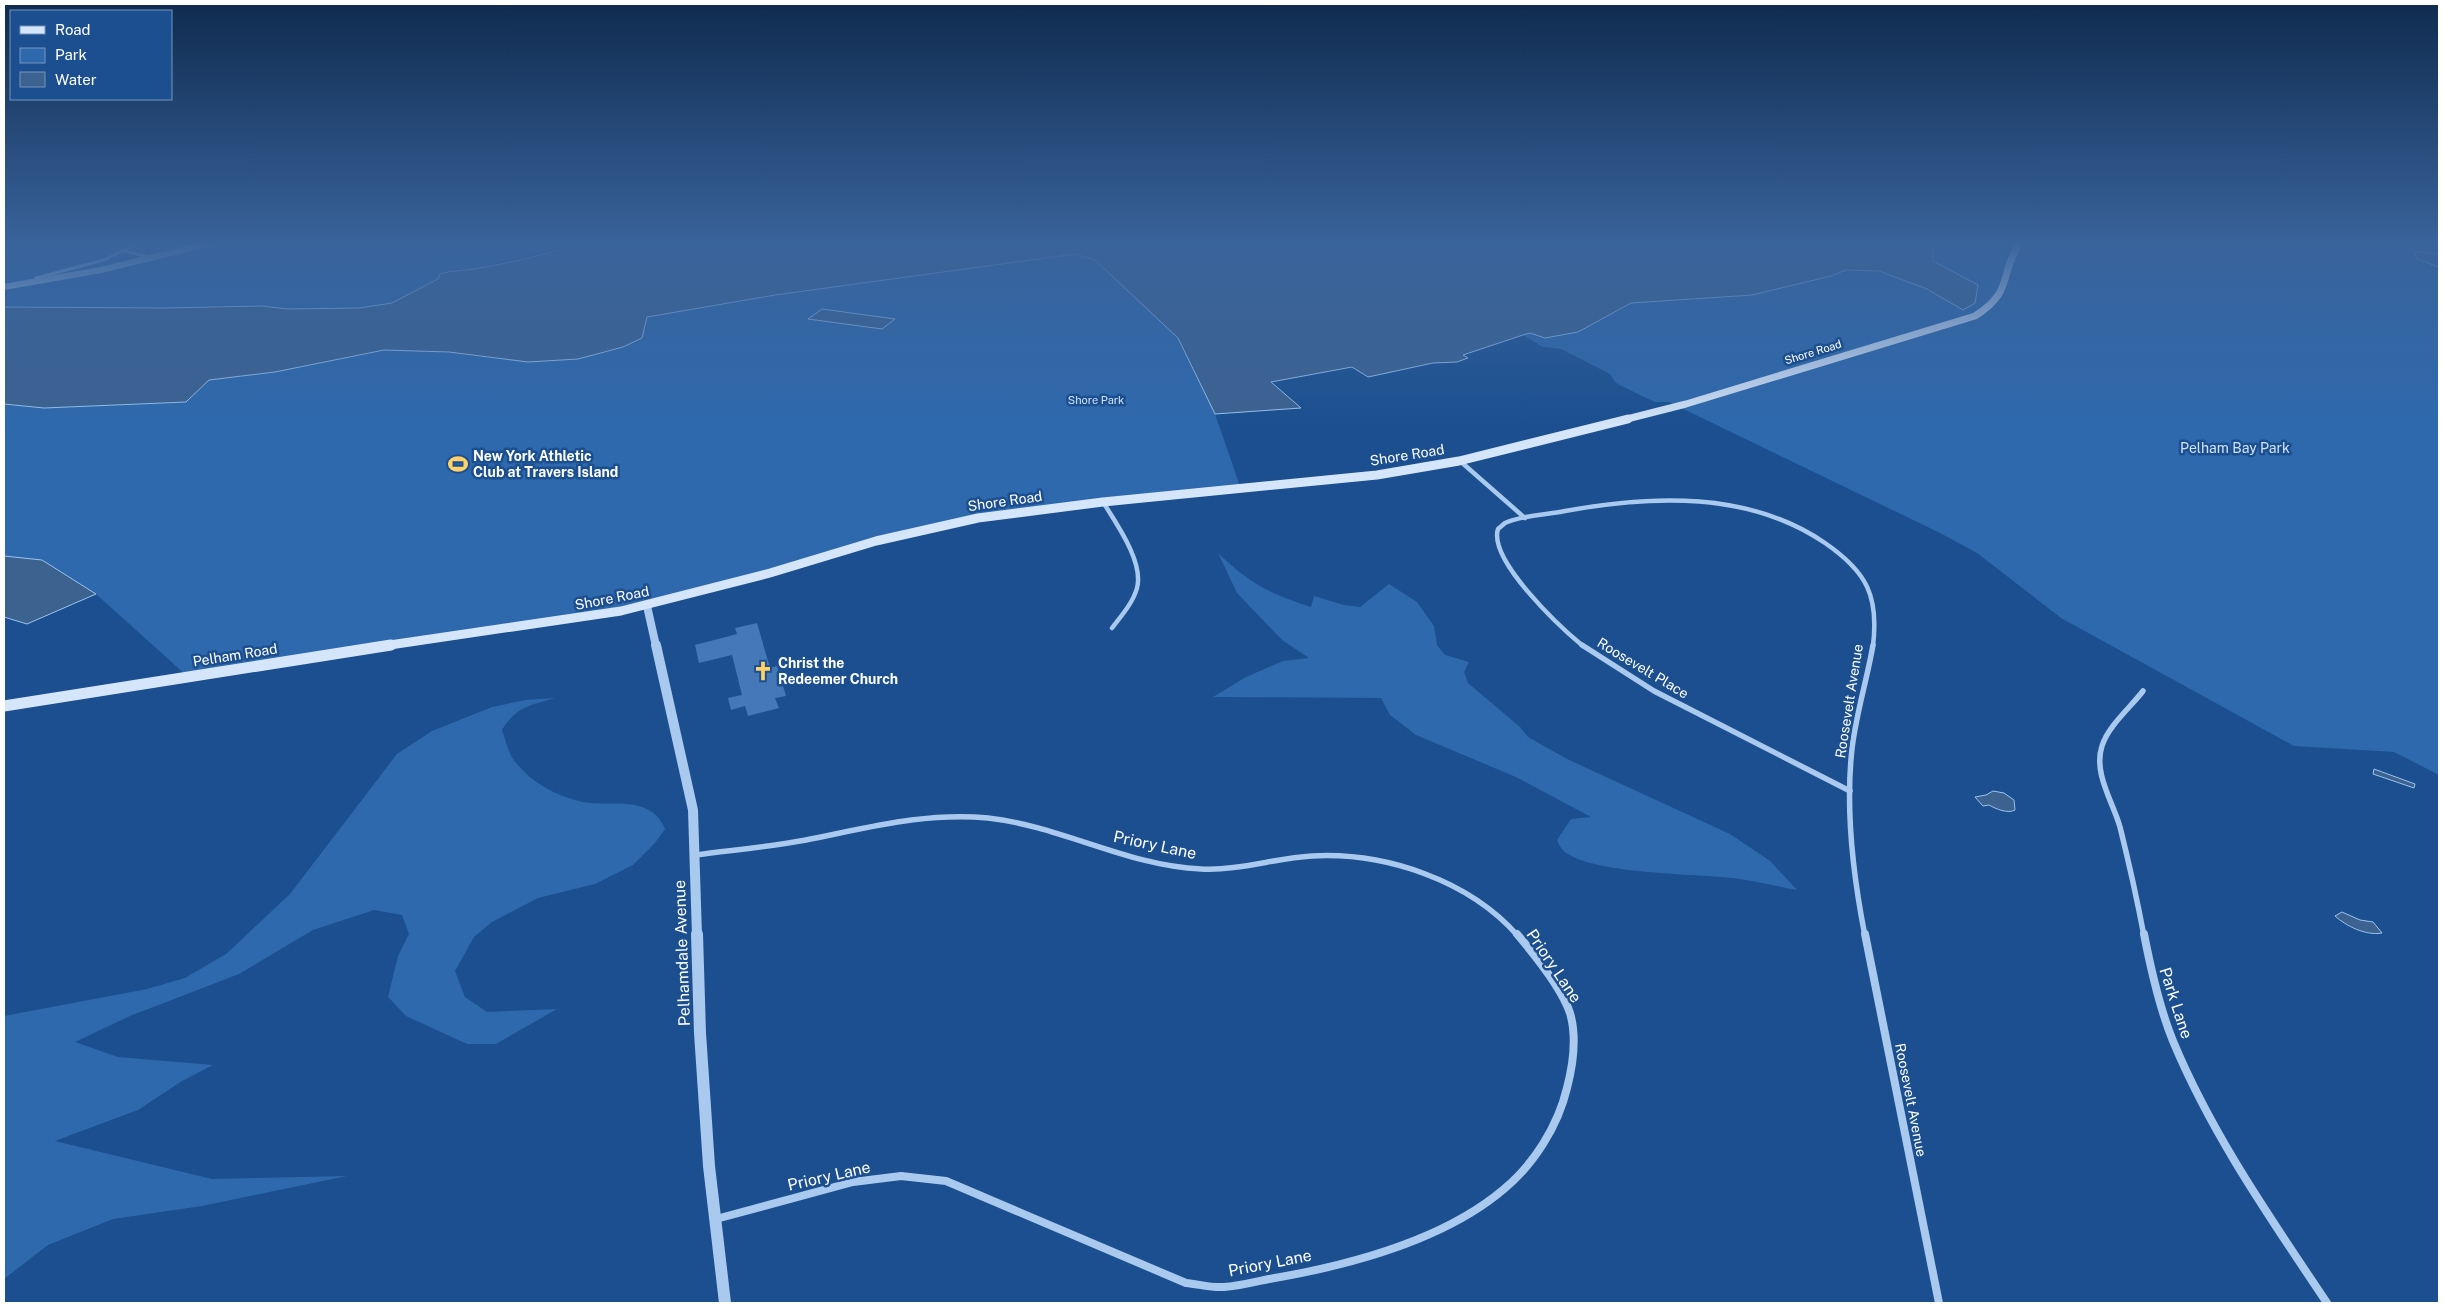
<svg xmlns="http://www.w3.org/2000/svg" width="2443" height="1307" font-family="'Public Sans',sans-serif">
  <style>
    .green { fill: #2e69ad }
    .water { fill: #3c6290; stroke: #9cc4f0 }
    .building { fill: #4478b7 }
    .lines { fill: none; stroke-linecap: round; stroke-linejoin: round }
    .minor-far3 { stroke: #a9c9ee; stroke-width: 3 }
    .minor-far2 { stroke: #a9c9ee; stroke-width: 4.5 }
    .minor-far1 { stroke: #a9c9ee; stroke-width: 5.5 }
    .minor { stroke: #a9c9ee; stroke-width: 8 }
    .tertiary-far3 { stroke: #a9c9ee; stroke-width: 6 }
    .tertiary-far2 { stroke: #a9c9ee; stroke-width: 8 }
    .tertiary-far1 { stroke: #a9c9ee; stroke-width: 10 }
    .tertiary { stroke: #a9c9ee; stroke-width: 12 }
    .secondary-far2 { stroke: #d6e6fa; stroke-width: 7 }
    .secondary-far1 { stroke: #d6e6fa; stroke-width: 9 }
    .secondary { stroke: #d6e6fa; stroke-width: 11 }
    .labels { text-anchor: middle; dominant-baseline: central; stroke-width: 5; stroke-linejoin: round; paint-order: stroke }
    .far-street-label { font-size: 11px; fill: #fff; stroke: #1b4f8f }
    .far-park-label { font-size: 11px; fill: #cfe3fa; stroke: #1b4f8f }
    .park-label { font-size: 14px; fill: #cfe3fa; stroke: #1b4f8f }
    .street-label { font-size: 14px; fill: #fff; stroke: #1b4f8f }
    .poi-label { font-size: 14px; font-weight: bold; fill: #fff; stroke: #1b4f8f; text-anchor: start }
    .near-street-label { font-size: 16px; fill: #fff; stroke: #1b4f8f }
  </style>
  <rect width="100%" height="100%" fill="#1b4f8f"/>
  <g class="green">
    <path d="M4 243H574C542 252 511 261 478 268 465 271 453 269 440 273L438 279 392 303 359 308 287 309 262 306 164 308 4 307Z"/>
    <path d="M1886 243H2439V775L2394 752 2294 746 2061 618 1977 553 1940 533 1669 402H1655L1642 396 1616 383 1610 374 1561 349 1543 347 1523 335 1463 355 1468 358 1457 362 1433 363 1368 377 1352 367 1271 382 1301 408 1215 414 1240 486 979 517 648 604 186 675 96 594 42 560 4 556V404L44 408 185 402 209 380 275 372 384 350 449 352 480 357 642 338 647 317 775 295 1075 254 1095 260 1138 298Z"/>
    <path d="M1218 553C1249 583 1270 594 1311 607L1314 596 1344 605 1360 607 1389 584 1417 602 1434 626 1437 645 1445 655 1469 662 1464 672 1468 683 1520 727 1528 737 1567 759 1730 834 1770 861 1797 890C1776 886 1754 881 1733 878 1695 874 1593 874 1565 852 1561 849 1559 845 1557 840L1571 819 1591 817 1516 777 1416 735 1390 715 1381 698 1213 697 1246 677 1283 661 1309 658 1282 640 1237 593Z"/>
    <path d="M555 698C529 706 517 706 502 730 505 739 508 751 513 759 530 782 555 796 583 802 611 807 651 794 665 829L655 843 633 865 595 884 538 898 492 922 474 937 455 971 465 997 487 1012 557 1009 496 1044H467L406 1016 388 997 398 956 409 934 402 915 374 910 313 930 239 974 130 1016 75 1042 118 1057 213 1065 182 1081 138 1110 55 1141 212 1179 347 1176 202 1206 113 1219 48 1245 4 1279V1016L147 989 185 978 226 954 290 894 397 754 432 731 492 707 525 700Z"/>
  </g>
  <g class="water">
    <path d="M582 243H1932L1933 261 1978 285 1975 303 1963 310 1927 289 1879 271 1846 270 1831 276 1752 295 1631 303 1578 332 1545 338 1530 333 1523 335 1463 355 1468 358 1457 362 1433 363 1368 377 1352 367 1271 382 1301 408 1215 414 1178 338 1095 260 1075 254 775 295 647 317 642 338 623 347 578 359 528 362 449 352 384 350 275 372 209 380 186 402 44 408 4 404V307L164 308 262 306 287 309 359 308 392 303 438 279 440 274C452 270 462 271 474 269 511 263 546 254 582 243Z"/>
    <path d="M2421 252 2439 254V267L2417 259 2415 253Z"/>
    <path d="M822 309 895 319 882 329 808 319Z"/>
    <path d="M4 556 42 560 96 594 27 624 4 617Z"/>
    <path d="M2374 769 2415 784 2414 788 2373 774Z"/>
    <path d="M1993 791 2004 793 2014 800 2015 810C2008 814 1996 809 1989 805L1983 806 1975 797 1986 795Z"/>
    <path d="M2342 912 2360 920 2373 922 2382 933C2366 936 2346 926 2335 916Z"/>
  </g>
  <path class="building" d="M757 623 770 668 777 666 786 696 775 698 779 708 748 716 745 706 731 710 728 698 742 695 732 655 699 663 695 645 737 634 735 628Z"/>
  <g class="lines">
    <g class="minor-far3">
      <path d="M125 251 148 257"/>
      <path d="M36 278 104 260 138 243"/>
    </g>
    <g class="minor-far2">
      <path d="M1460 461 1525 518"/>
      <path d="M1103 502C1116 523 1144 562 1137 588 1133 603 1121 616 1112 628"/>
      <path d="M1583 646C1561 628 1488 560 1498 529L1505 523C1522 515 1546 515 1565 511 1652 495 1749 491 1825 543 1867 572 1879 596 1873 646"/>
    </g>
    <g class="minor-far1">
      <path d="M1582 645 1654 691 1850 791"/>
      <path d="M2143 691C2130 708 2108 726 2102 746 2093 773 2113 802 2120 827 2129 863 2137 899 2144 936"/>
      <path d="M695 855C732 850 769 847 806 840 867 828 925 812 988 818 1061 826 1127 866 1201 869 1239 871 1275 858 1312 856 1385 852 1469 880 1518 936"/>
      <path d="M1865 936C1853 875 1845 811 1852 749 1856 714 1867 680 1873 645"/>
    </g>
    <g class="minor">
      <path d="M1865 934 1939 1303"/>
      <path d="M2144 934C2151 970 2159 1007 2173 1041 2212 1135 2271 1219 2327 1303"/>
      <path d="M716 1219 853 1182 901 1176 946 1181 1186 1283C1198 1284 1211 1288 1224 1287 1239 1286 1254 1282 1269 1279 1346 1266 1443 1241 1504 1189 1534 1164 1558 1126 1567 1088 1573 1065 1577 1037 1570 1013 1562 989 1534 954 1517 934"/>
    </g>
    <path class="tertiary-far3" d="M4 287 101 270 211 243"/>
    <path class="tertiary-far2" d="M647 606 656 646"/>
    <path class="tertiary-far1" d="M656 645 693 810 697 936"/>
    <path class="tertiary" d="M697 934 700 1033 709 1166 725 1303"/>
    <path class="secondary-far2" d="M1623 420 1686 404 1975 316C2014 291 1999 276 2019 243"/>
    <path class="secondary-far1" d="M383 646 621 611 770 573 876 541 978 518 1103 502 1377 475 1459 461 1628 419"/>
    <path class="secondary" d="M4 706 391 645"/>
  </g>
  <linearGradient id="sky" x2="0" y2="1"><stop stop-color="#0f2b4f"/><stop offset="0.57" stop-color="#39639b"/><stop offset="1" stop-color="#39639b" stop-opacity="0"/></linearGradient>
  <rect width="2443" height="426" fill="url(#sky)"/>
  <defs>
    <symbol id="stadium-bare" viewBox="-9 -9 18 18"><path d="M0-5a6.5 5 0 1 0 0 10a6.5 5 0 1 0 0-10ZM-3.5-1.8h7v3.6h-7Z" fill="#ffd166" stroke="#1b4f8f" stroke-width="2.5" paint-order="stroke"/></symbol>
    <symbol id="church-bare" viewBox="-9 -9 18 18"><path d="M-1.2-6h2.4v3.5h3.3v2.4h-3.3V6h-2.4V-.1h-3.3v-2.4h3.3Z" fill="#ffd166" stroke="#1b4f8f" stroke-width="2.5" paint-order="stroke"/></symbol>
  </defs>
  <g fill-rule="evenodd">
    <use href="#stadium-bare" x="444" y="450" width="28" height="28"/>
    <use href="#church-bare" x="749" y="657" width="28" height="28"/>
  </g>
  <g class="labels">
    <g class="far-street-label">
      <text transform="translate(1813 352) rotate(-17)">Shore Road</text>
    </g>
    <g class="far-park-label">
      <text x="1096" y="400">Shore Park</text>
    </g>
    <g class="park-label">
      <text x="2235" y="448">Pelham Bay Park</text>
    </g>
    <g class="street-label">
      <text transform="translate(1407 455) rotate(-9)">Shore Road</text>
      <text transform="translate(1005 501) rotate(-8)">Shore Road</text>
      <text transform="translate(612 598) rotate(-11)">Shore Road</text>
      <text transform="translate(235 655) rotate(-9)">Pelham Road</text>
      <text transform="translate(1643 668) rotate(31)">Roosevelt Place</text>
      <text transform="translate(1849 701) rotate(-81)">Roosevelt Avenue</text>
      <text transform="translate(1911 1100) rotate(79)">Roosevelt Avenue</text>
    </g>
    <g class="poi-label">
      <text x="473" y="456">New York Athletic<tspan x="473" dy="16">Club at Travers Island</tspan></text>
      <text x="778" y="663">Christ the<tspan x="778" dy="16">Redeemer Church</tspan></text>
    </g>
    <g class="near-street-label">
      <text transform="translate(1155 845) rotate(12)">Priory Lane</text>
      <text transform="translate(682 953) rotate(-92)">Pelhamdale Avenue</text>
      <text transform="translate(1554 966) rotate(56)">Priory Lane</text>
      <text transform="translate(2176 1003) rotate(72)">Park Lane</text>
      <text transform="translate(829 1176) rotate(-13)">Priory Lane</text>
      <text transform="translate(1270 1263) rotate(-11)">Priory Lane</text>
    </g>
  </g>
  <rect width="2443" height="1307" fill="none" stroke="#ffffff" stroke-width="10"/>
  <rect x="10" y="10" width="162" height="90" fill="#1b4f8f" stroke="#7695bc"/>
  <rect x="20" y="26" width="25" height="8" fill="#d6e6fa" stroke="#7695bc"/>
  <text x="55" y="35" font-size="15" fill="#ffffff">Road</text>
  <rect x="20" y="48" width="25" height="15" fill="#2e69ad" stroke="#7695bc"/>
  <text x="55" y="60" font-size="15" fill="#ffffff">Park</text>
  <rect x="20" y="72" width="25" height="15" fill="#3c6290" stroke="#7695bc"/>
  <text x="55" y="85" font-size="15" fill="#ffffff">Water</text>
</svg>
